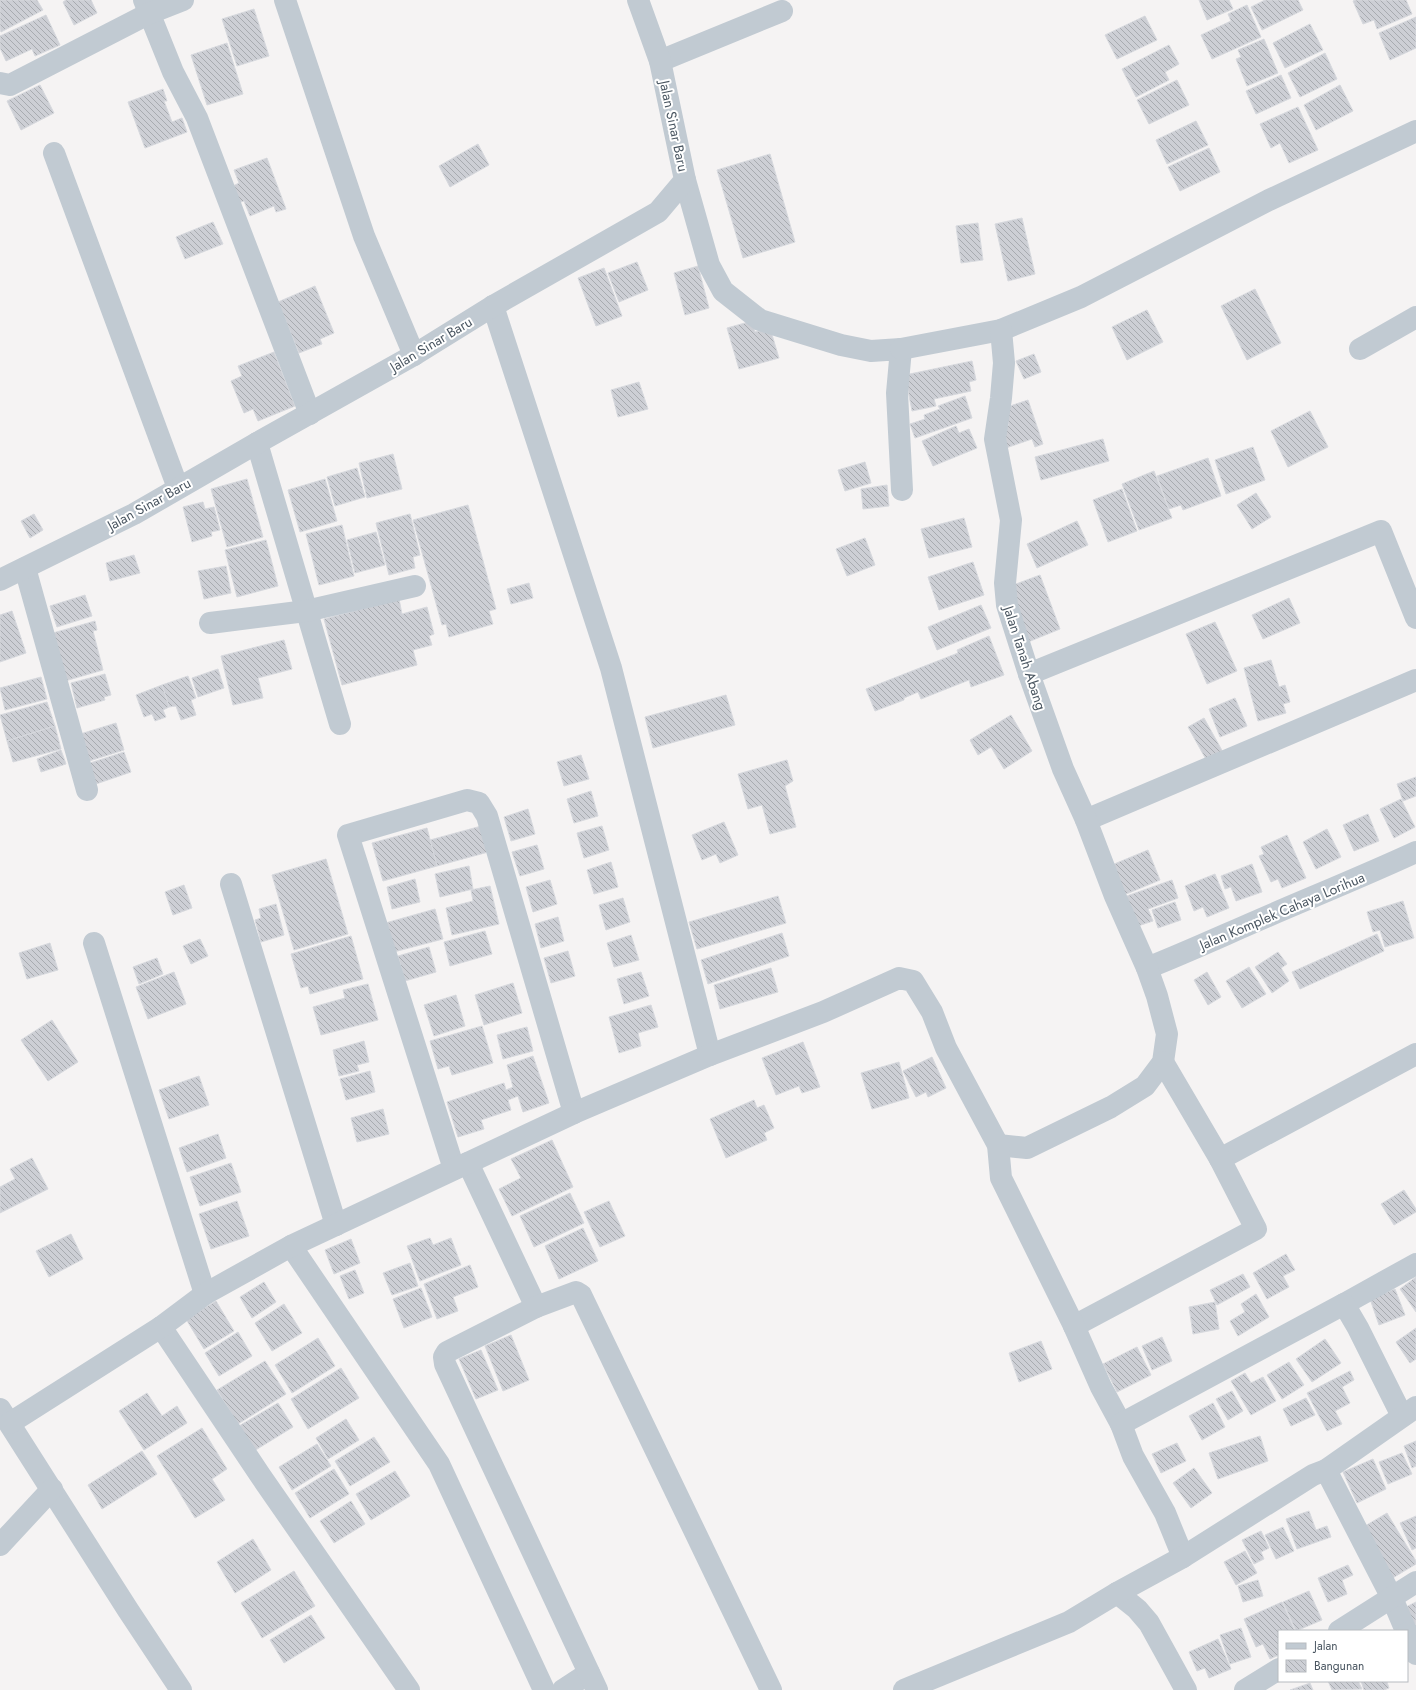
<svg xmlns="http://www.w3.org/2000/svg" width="1416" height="1690" font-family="Jost,sans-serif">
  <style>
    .building { fill: url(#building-back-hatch); stroke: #d7d9de }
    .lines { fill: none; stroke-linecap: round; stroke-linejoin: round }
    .minor { stroke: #c1cad2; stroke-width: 22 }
    .labels { text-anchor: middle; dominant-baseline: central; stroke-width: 4; stroke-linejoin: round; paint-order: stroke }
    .street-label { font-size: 14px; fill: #4a5661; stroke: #fff }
  </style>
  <defs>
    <pattern id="building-back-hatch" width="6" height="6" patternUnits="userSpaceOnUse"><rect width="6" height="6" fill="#cdcfd5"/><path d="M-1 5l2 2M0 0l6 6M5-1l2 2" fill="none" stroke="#a8abb0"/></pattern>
  </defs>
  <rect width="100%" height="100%" fill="#f5f3f3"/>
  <g class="building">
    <path d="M0 0H37L43 10 1 32 0 29Z"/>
    <path d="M66 0H91L97 13 74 25 63 2Z"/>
    <path d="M1199 0H1229L1233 9 1207 20Z"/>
    <path d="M1265 0H1298L1303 10 1262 30 1251 7Z"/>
    <path d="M1355 0H1406L1412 14 1377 29 1374 20 1363 24 1353 1Z"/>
    <path d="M1247 5 1261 37 1212 59 1201 35 1231 21 1228 14Z"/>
    <path d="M254 9 269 56 237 66 222 19Z"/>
    <path d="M46 15 60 45 35 56 32 49 6 61 0 48V36Z"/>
    <path d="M1145 16 1157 40 1117 59 1105 35Z"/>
    <path d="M1416 17V48L1390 60 1379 33Z"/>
    <path d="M1310 24 1323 50 1285 68 1273 43Z"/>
    <path d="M1264 39 1278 73 1247 86 1236 59 1241 57 1238 50Z"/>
    <path d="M227 43 243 94 207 105 191 55Z"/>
    <path d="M1169 45 1179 64 1165 72 1169 80 1136 97 1122 69Z"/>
    <path d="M1325 53 1337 79 1300 97 1288 73Z"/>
    <path d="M1281 75 1291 98 1256 114 1246 91Z"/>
    <path d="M1177 80 1189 105 1149 124 1137 100Z"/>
    <path d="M40 85 54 113 21 130 7 101Z"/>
    <path d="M1340 85 1353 111 1316 130 1304 105Z"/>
    <path d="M163 89 167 101H164L172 122 182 118 187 132 145 148 128 102Z"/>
    <path d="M1298 107 1318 150 1289 163 1280 143 1271 148 1260 124Z"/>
    <path d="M1196 121 1208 145 1167 164 1156 140Z"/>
    <path d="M478 144 489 165 450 187 439 166Z"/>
    <path d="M1209 148 1220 172 1180 191 1168 167Z"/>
    <path d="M770 154 795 242 743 258 717 170Z"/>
    <path d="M267 158 286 209 276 212 274 206 250 216 244 201 238 203 231 187 239 183 234 170Z"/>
    <path d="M1022 218 1035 274 1008 281 995 224Z"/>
    <path d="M213 222 223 244 185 259 176 237Z"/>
    <path d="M978 223 983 260 961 263 956 226Z"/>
    <path d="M637 262 648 290 619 302 608 273Z"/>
    <path d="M698 266 709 308 685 315 674 273Z"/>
    <path d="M604 268 622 316 596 326 578 278Z"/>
    <path d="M315 286 334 333 320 339 322 344 299 353 278 302Z"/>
    <path d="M1255 289 1281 343 1247 360 1221 306Z"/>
    <path d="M1147 310 1163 342 1127 360 1112 327Z"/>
    <path d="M752 321 755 332 770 328 779 358 739 369 727 328Z"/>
    <path d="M274 352 295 406 258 421 253 409 244 413 231 381 242 376 238 366Z"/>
    <path d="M1034 354 1041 372 1024 379 1016 361Z"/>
    <path d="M972 361 976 380 969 382 971 391 934 399 936 406 912 411 905 375Z"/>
    <path d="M639 382 648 409 618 417 611 390Z"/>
    <path d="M965 396 972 418 915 438 910 424 925 419 924 415 940 409 938 406Z"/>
    <path d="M1028 400 1043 444 1035 447 1032 439 1006 448 999 428 1009 425 1004 408Z"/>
    <path d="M1310 411 1328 447 1288 467 1271 431Z"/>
    <path d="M956 426 959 433 969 429 977 448 933 466 922 441Z"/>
    <path d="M1103 439 1109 461 1041 480 1035 457Z"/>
    <path d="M1253 447 1265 480 1226 494 1215 460Z"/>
    <path d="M393 454 402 489 367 498 359 463Z"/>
    <path d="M1208 458 1221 496 1183 510 1181 505 1169 509 1157 476Z"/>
    <path d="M865 462 871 483 845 491 838 470Z"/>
    <path d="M357 468 365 497 335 506 327 477Z"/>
    <path d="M1154 471 1172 518 1139 530 1122 484Z"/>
    <path d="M247 479 263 537 227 547 211 489Z"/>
    <path d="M325 479 337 521 300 532 288 490Z"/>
    <path d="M887 485 889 506 863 509 861 489Z"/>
    <path d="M1122 489 1137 531 1108 542 1093 500Z"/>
    <path d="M1256 493 1271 517 1252 529 1237 505Z"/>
    <path d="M203 502 205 509 214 507 220 530 211 532 212 536 192 542 183 507Z"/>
    <path d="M468 505 496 609 489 611 493 624 449 637 446 624 442 625 413 520Z"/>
    <path d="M34 514 43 530 30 538 21 521Z"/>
    <path d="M410 514 420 555 413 557 415 568 389 575 376 523Z"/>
    <path d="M964 518 972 547 929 558 921 529Z"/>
    <path d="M1077 521 1088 545 1037 568 1027 544Z"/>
    <path d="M342 525 354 576 319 585 306 534Z"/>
    <path d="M376 532 385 565 355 573 347 540Z"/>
    <path d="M865 538 875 565 847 576 836 549Z"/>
    <path d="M266 540 278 586 237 597 225 550Z"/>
    <path d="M134 555 140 573 110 581 106 563Z"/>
    <path d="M973 562 984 595 939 610 928 577Z"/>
    <path d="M226 566 231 593 204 599 198 571Z"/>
    <path d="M1040 575 1060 629 1028 642 1008 587Z"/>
    <path d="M529 583 533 598 511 604 507 589Z"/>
    <path d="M85 595 92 616 57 627 50 606Z"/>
    <path d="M1289 598 1300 623 1263 639 1252 615Z"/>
    <path d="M399 599 402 614 427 607 434 634 429 636 432 645 413 650 417 665 342 685 324 619Z"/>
    <path d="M981 605 991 628 937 650 928 627Z"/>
    <path d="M12 611 26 653 0 662V615Z"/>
    <path d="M95 621 97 630 93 631 103 670 65 681 53 633Z"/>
    <path d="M1215 622 1237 671 1207 684 1186 634Z"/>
    <path d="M989 636 1004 675 971 687 969 680 921 699 918 692 904 698V700L875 711 866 689 958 653 957 650Z"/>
    <path d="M284 640 292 669 258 678 263 698 233 705 221 656Z"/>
    <path d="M1271 660 1279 687 1285 685 1290 702 1283 704 1286 713 1258 721 1244 668Z"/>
    <path d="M218 669 224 688 198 697 192 678Z"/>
    <path d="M105 674 111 695 104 697 105 700 77 708 71 683Z"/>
    <path d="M188 676 196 698 191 700 196 715 181 720 176 706 169 707 162 685Z"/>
    <path d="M41 677 47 699 5 710 0 688Z"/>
    <path d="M162 685 169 707 163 710 166 717 155 721 152 714 144 717 136 695Z"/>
    <path d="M726 695 735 725 653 748 645 717Z"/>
    <path d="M1235 698 1247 726 1220 737 1209 709Z"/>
    <path d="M47 702 55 726 7 741 0 715Z"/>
    <path d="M1011 715 1032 751 1004 769 991 747 978 755 970 740Z"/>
    <path d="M1204 718 1224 754 1208 763 1188 727Z"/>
    <path d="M116 723 124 750 86 762 77 735Z"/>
    <path d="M55 726 61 749 13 762 7 741Z"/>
    <path d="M61 750 66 764 41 772 37 759Z"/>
    <path d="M124 752 131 772 93 785 87 764Z"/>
    <path d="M581 755 589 779 564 786 557 762Z"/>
    <path d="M787 760 793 781 785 786 796 827 770 834 762 805 748 809 738 774Z"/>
    <path d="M1416 777V796L1403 801 1397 784Z"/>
    <path d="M591 791 598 816 574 823 567 799Z"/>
    <path d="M1401 799 1415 827 1394 838 1380 809Z"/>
    <path d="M528 809 535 834 511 841 504 817Z"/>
    <path d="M1368 814 1379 841 1354 851 1343 825Z"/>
    <path d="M724 822 738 855 720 863 716 854 702 860 692 835Z"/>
    <path d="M485 825 492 851 437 866 430 840Z"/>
    <path d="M602 826 609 850 584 858 577 833Z"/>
    <path d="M427 828 437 866 383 881 372 843Z"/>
    <path d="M1327 829 1341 857 1316 869 1303 842Z"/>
    <path d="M1287 835 1306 878 1282 888 1278 879 1271 882 1259 856 1264 854 1261 847Z"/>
    <path d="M537 845 544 869 520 876 512 852Z"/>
    <path d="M1148 850 1160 880 1119 897 1107 867Z"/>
    <path d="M326 859 348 934 294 950 272 875Z"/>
    <path d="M611 862 618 887 594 894 587 870Z"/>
    <path d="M1252 864 1262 892 1236 901 1231 887 1225 889 1221 876Z"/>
    <path d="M469 866 473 889 440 897 435 874Z"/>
    <path d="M1215 874 1229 908 1207 917 1203 907 1194 911 1185 886Z"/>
    <path d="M415 879 420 902 392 909 387 887Z"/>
    <path d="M550 880 557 904 533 912 526 887Z"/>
    <path d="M1172 880 1178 898 1148 909 1153 921 1135 927 1124 897Z"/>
    <path d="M184 885 192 908 173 915 165 892Z"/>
    <path d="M490 886 499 924 452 935 446 908 473 901 471 890Z"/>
    <path d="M778 896 786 923 697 949 689 922Z"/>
    <path d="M623 898 630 922 606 930 599 905Z"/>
    <path d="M1403 901 1414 938 1385 947 1380 930 1373 932 1367 912Z"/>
    <path d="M1175 902 1181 920 1158 928 1152 910Z"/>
    <path d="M276 904 284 935 261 942 255 920 261 918 259 909Z"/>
    <path d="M435 909 443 939 390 953 382 924Z"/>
    <path d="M558 917 564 941 541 948 535 924Z"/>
    <path d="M485 931 492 954 450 966 444 942Z"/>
    <path d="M782 933 789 956 708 984 701 960Z"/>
    <path d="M1377 934 1384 951 1300 989 1292 972Z"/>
    <path d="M631 935 639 960 614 967 607 943Z"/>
    <path d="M351 936 363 979 310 994 308 986 301 988 291 954Z"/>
    <path d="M200 939 208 956 191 964 183 946Z"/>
    <path d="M50 943 58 970 27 979 19 953Z"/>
    <path d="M429 947 436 972 405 981 398 956Z"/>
    <path d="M568 951 575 976 551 983 544 958Z"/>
    <path d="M1278 952 1287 964 1281 968 1289 981 1272 993 1255 967Z"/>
    <path d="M157 958 163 974 139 984 133 967Z"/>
    <path d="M1249 967 1266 994 1242 1008 1226 981Z"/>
    <path d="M771 968 778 992 720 1009 714 985Z"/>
    <path d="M174 972 186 1004 148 1019 136 987Z"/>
    <path d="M641 972 649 996 624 1004 617 979Z"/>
    <path d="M1207 972 1221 997 1208 1005 1194 980Z"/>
    <path d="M513 983 522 1013 484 1025 475 995Z"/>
    <path d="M368 984 378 1020 321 1035 313 1007 345 998 343 990Z"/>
    <path d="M456 995 465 1026 434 1036 424 1005Z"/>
    <path d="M651 1005 658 1027 638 1033 641 1046 619 1053 609 1017Z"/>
    <path d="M52 1020 78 1062 48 1081 21 1040Z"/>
    <path d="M482 1026 493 1063 452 1075 449 1066 438 1069 430 1041Z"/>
    <path d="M527 1027 533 1051 503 1059 497 1035Z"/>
    <path d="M364 1041 369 1062 357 1065 359 1071 339 1076 333 1050Z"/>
    <path d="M803 1042 820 1087 802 1093 799 1086 776 1095 762 1058Z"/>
    <path d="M533 1056 549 1103 523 1112 518 1096 508 1100 511 1110 481 1120 484 1129 458 1137 447 1102 504 1083 506 1090 513 1087 507 1065Z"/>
    <path d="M932 1057 946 1088 928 1097 926 1092 916 1097 903 1071Z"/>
    <path d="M899 1062 909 1098 872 1109 861 1073Z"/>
    <path d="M370 1071 375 1092 346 1100 340 1079Z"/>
    <path d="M199 1076 209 1105 169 1119 159 1090Z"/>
    <path d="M754 1100 757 1108 764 1105 774 1128 764 1133 767 1140 726 1158 710 1119Z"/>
    <path d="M383 1109 389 1134 357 1142 351 1118Z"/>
    <path d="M218 1134 226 1158 187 1172 179 1148Z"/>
    <path d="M552 1140 573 1187 512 1216 499 1189 521 1178 511 1159Z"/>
    <path d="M32 1158 48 1189 0 1213V1187L15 1179 10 1169Z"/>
    <path d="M231 1163 241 1192 200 1206 190 1177Z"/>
    <path d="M1404 1190 1416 1209V1212L1394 1225 1381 1204Z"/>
    <path d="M570 1193 584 1223 534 1247 520 1216Z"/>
    <path d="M237 1201 249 1236 211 1249 199 1214Z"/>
    <path d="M609 1201 625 1236 600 1247 584 1212Z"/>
    <path d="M583 1228 598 1261 559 1279 545 1246Z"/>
    <path d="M71 1234 83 1259 49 1277 36 1251Z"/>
    <path d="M430 1238 433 1245 451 1238 461 1265 420 1281 407 1246Z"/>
    <path d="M351 1239 360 1263 334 1274 325 1250Z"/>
    <path d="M1286 1254 1295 1270 1283 1276 1289 1287 1267 1299 1253 1273Z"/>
    <path d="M410 1263 418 1286 392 1295 383 1273Z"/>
    <path d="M470 1265 478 1287 453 1297 458 1311 437 1319 424 1284Z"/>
    <path d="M355 1270 364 1293 349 1299 340 1276Z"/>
    <path d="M1243 1274 1250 1287 1217 1305 1210 1290Z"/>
    <path d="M1416 1277V1312L1400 1289Z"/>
    <path d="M264 1282 276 1302 252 1318 240 1297Z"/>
    <path d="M421 1288 432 1317 404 1328 393 1299Z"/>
    <path d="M1395 1289 1405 1315 1379 1325 1370 1299Z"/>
    <path d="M1256 1294 1269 1317 1238 1336 1230 1321 1245 1312 1241 1304Z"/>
    <path d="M216 1301 234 1331 204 1349 186 1319Z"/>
    <path d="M1215 1302 1219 1329 1193 1334 1189 1307Z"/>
    <path d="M284 1304 302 1333 272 1351 255 1323Z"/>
    <path d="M1416 1328V1359L1410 1363 1396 1342Z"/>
    <path d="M238 1332 252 1356 219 1376 205 1353Z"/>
    <path d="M511 1335 529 1380 503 1391 485 1346Z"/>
    <path d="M1162 1337 1172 1361 1152 1370 1142 1346Z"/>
    <path d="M318 1338 335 1366 292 1393 275 1365Z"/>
    <path d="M1325 1339 1341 1363 1312 1382 1296 1359Z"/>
    <path d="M1041 1341 1052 1369 1019 1382 1009 1353Z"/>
    <path d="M1137 1347 1151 1375 1117 1392 1103 1364Z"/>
    <path d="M481 1350 498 1390 476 1399 459 1359Z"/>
    <path d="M265 1361 286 1394 238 1424 217 1390Z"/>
    <path d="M1289 1362 1304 1385 1282 1399 1267 1375Z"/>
    <path d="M341 1368 359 1398 308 1429 291 1399Z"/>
    <path d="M1350 1371 1354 1380 1342 1387 1350 1403 1335 1411 1342 1424 1327 1431 1307 1393Z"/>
    <path d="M1245 1373 1251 1383 1263 1377 1276 1401 1251 1415 1231 1381Z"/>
    <path d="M1232 1391 1243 1411 1228 1420 1216 1399Z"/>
    <path d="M147 1393 162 1416 177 1406 187 1423 144 1450 119 1411Z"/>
    <path d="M1306 1398 1315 1415 1291 1426 1283 1409Z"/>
    <path d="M278 1403 293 1427 254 1451 239 1426Z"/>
    <path d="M1213 1403 1225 1427 1202 1440 1189 1416Z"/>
    <path d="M346 1419 359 1440 328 1459 316 1438Z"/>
    <path d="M202 1428 227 1469 212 1479 225 1500 195 1518 157 1456Z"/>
    <path d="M1260 1436 1268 1461 1218 1479 1209 1453Z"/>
    <path d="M374 1437 390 1462 350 1486 335 1461Z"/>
    <path d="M1416 1441V1466L1412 1468 1404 1446Z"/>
    <path d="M1177 1443 1186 1461 1161 1473 1152 1454Z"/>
    <path d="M317 1444 331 1466 292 1490 279 1467Z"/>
    <path d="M142 1451 157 1474 102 1509 88 1485Z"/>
    <path d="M1402 1453 1412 1474 1388 1484 1379 1462Z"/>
    <path d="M1373 1459 1386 1489 1357 1503 1343 1472Z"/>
    <path d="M1194 1468 1212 1493 1191 1508 1173 1483Z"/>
    <path d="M334 1469 349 1494 310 1518 295 1493Z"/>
    <path d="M395 1471 410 1496 371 1520 356 1494Z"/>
    <path d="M351 1501 365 1524 334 1543 320 1521Z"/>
    <path d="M1309 1511 1316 1530 1327 1526 1331 1537 1297 1549 1286 1519Z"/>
    <path d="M1387 1513 1416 1561V1564L1391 1579 1360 1529Z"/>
    <path d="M1416 1516V1548L1412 1550 1400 1523Z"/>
    <path d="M1283 1527 1294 1551 1276 1559 1265 1535Z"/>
    <path d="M1261 1531 1269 1548 1261 1552 1264 1559 1254 1564 1242 1540Z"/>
    <path d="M253 1539 271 1570 235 1593 217 1562Z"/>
    <path d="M1245 1551 1257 1573 1236 1585 1224 1562Z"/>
    <path d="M1348 1565 1353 1575 1342 1580 1347 1594 1328 1602 1318 1578Z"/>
    <path d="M294 1571 315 1606 262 1638 241 1603Z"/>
    <path d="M1258 1580 1263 1596 1243 1602 1238 1586Z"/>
    <path d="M1309 1591 1322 1620 1296 1631 1283 1602Z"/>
    <path d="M1282 1602 1295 1631H1279V1655L1270 1659 1263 1644 1256 1647 1244 1619Z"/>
    <path d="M1416 1602V1628L1406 1607Z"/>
    <path d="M311 1615 325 1638 284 1663 270 1640Z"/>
    <path d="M1241 1628 1251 1657 1230 1664 1220 1635Z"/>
    <path d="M1218 1639 1231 1669 1209 1678 1205 1668 1197 1671 1189 1652Z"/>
    <path d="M1328 1681H1358L1362 1689 1332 1690Z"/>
    <path d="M1361 1681H1390L1387 1682 1389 1688 1384 1690H1364Z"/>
    <path d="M1310 1683 1313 1690H1290Z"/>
  </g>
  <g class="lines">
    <g class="minor">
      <path d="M144 0 173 72 197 118 310 414"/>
      <path d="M285 0 364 236 414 355"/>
      <path d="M660 61 782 11"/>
      <path d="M0 83 10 85 150 13 183 0"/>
      <path d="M54 153 178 488"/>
      <path d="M685 180 709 265 723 291 760 320 841 345 871 351 901 349 897 393 902 490"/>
      <path d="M493 306 611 668 710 1055"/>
      <path d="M901 349 1001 330 1081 297 1269 200 1416 131"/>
      <path d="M1360 349 1416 317"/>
      <path d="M257 443 340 724"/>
      <path d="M25 568 87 790"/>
      <path d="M0 580 134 514 257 443 414 355 493 306 658 212 685 180 660 61 638 0"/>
      <path d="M210 623 306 611 415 586"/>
      <path d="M1029 674 1381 531 1416 618"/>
      <path d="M1086 820 1416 680"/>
      <path d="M231 884 336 1225"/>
      <path d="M94 943 205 1294"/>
      <path d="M1147 968C1185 953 1222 936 1259 920 1312 897 1364 876 1416 852"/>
      <path d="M998 1145 1027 1148 1111 1107 1145 1086 1163 1062 1167 1034 1157 996 1147 968 1115 896 1086 820 1063 769 1029 674 1007 605 1005 583 1011 520 995 439 1001 398 1004 363 1001 330"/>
      <path d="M1220 1159 1416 1054"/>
      <path d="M468 1163 536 1307"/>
      <path d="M454 1169 348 835 467 800 479 803 487 816 574 1113"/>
      <path d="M291 1246 439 1464 544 1690"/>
      <path d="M1344 1304 1416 1264"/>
      <path d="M1074 1326 1256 1229 1220 1159 1163 1062"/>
      <path d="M161 1327 260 1475 409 1690"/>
      <path d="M0 1409 128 1610 181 1690"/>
      <path d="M10 1423 161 1327 205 1294 291 1246 574 1113 710 1055 823 1012 899 978 913 981 932 1012 946 1048 998 1145 1001 1178 1074 1326 1101 1387 1121 1424 1133 1456 1165 1513 1183 1557"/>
      <path d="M1121 1424 1344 1304 1358 1328 1402 1416"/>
      <path d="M1326 1470 1392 1598 1406 1631"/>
      <path d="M0 1545 52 1489"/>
      <path d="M1117 1593 1137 1609 1149 1623 1186 1690"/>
      <path d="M1339 1631 1416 1582"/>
      <path d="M1407 1633 1416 1654"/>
      <path d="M563 1690 589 1673"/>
      <path d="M597 1690 445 1364 444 1357 447 1352 536 1307 576 1292 581 1295 771 1690"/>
      <path d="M904 1690 1069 1622 1117 1593 1183 1557 1313 1475 1326 1470 1416 1407"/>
      <path d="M1245 1690 1279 1669"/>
    </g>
  </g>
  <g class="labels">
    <g class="street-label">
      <text transform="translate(674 126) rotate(78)">Jalan Sinar Baru</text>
      <text transform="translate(431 344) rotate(-31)">Jalan Sinar Baru</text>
      <text transform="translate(149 504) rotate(-29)">Jalan Sinar Baru</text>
      <text transform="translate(1025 658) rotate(72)">Jalan Tanah Abang</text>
      <text transform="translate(1282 911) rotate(-23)">Jalan Komplek Cahaya Lorihua</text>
    </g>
  </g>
  <rect x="1278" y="1630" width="130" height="52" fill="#ffffff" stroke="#b7bbc0"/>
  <rect x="1286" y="1643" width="20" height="6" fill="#c1cad2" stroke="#b7bbc0"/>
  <text x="1314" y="1650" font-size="12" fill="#4a5661">Jalan</text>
  <rect x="1286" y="1660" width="20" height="12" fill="url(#building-back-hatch)" stroke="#b7bbc0"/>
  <text x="1314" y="1670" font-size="12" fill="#4a5661">Bangunan</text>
</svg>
